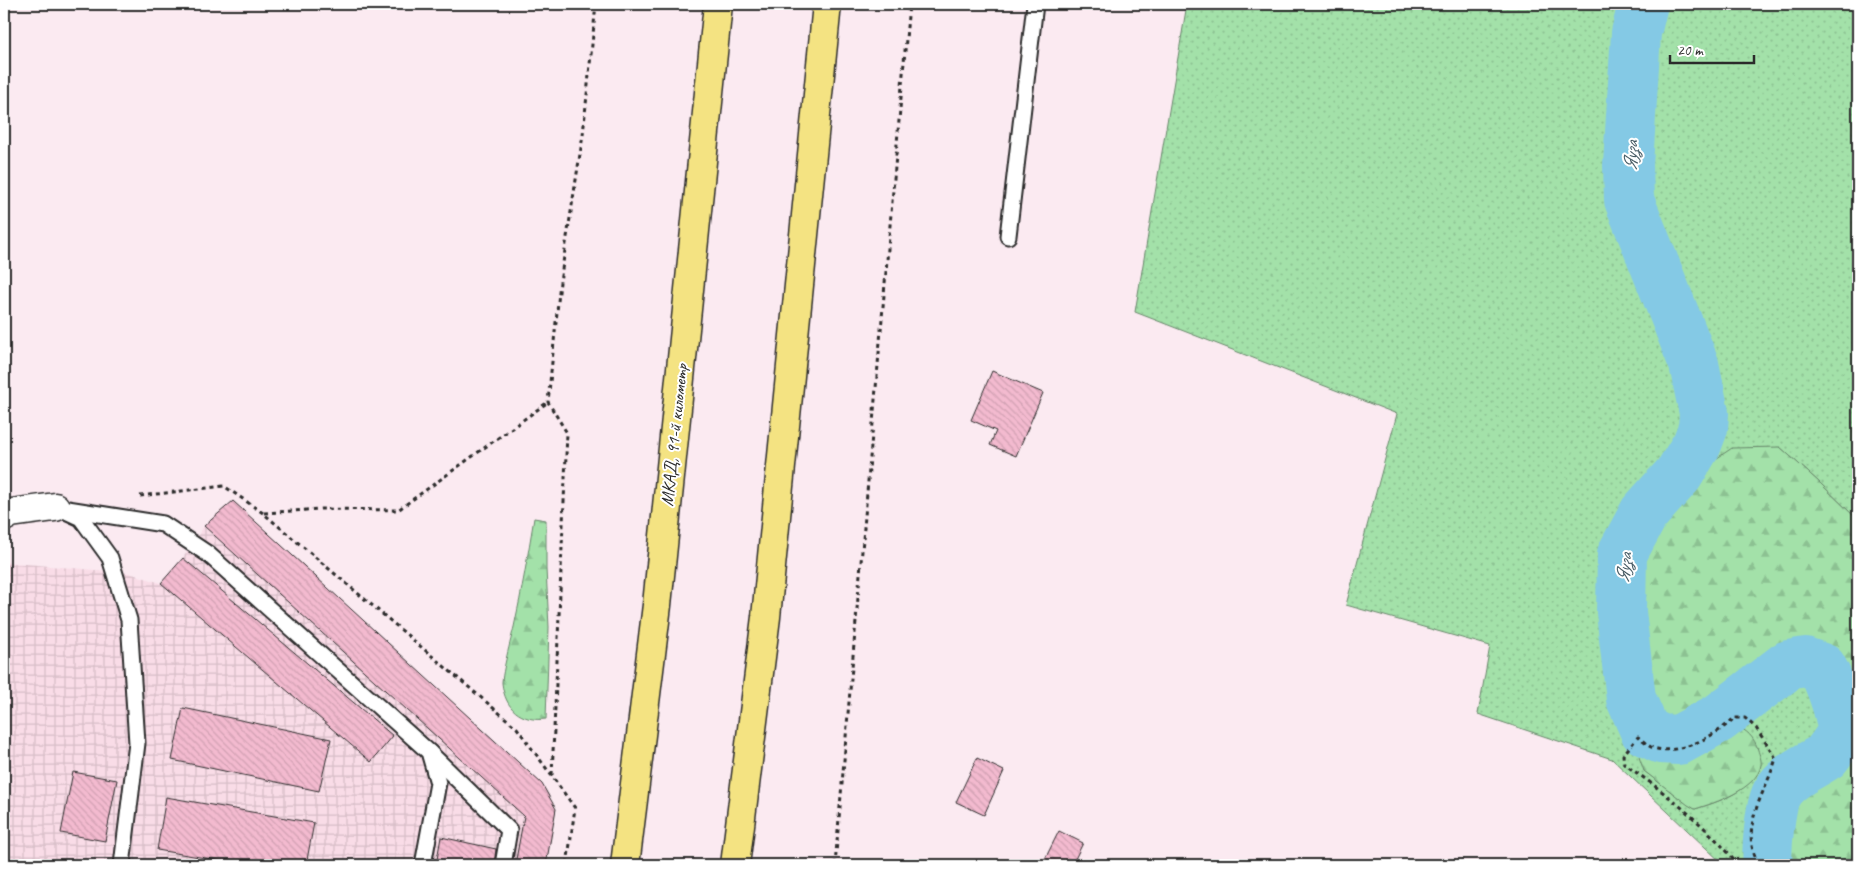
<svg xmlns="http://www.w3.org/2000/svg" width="1862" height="869" font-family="Caveat,sans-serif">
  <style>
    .industrial { fill: url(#industrial-grid) }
    .grass { fill: url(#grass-dots); stroke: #67866a; fill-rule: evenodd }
    .forest { fill: url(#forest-firs); stroke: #67866a }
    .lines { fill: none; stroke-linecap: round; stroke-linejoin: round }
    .river { stroke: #84c9e5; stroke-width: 50 }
    .building { fill: url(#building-back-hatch); stroke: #2b2b2b }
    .service-casing { stroke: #2b2b2b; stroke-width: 19 }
    .minor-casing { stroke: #2b2b2b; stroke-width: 31 }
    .trunk-casing { stroke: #2b2b2b; stroke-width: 31 }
    .path { stroke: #2b2b2b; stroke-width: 3; stroke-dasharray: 4 4; stroke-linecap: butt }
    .service { stroke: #fff; stroke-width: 15 }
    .minor { stroke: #fff; stroke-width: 28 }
    .trunk { stroke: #f4e382; stroke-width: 28 }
    .labels { text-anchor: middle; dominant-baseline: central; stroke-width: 4; stroke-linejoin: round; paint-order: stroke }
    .street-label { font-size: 18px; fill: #2b2b2b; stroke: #fff }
    .water-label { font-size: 19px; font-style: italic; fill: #465a63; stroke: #fff }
  </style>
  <defs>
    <pattern id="industrial-grid" width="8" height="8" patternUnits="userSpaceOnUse" patternTransform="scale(1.25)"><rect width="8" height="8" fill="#f9dce7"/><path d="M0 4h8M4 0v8" fill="none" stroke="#d6bdc6"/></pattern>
    <pattern id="grass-dots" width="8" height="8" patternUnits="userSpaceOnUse" patternTransform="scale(1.25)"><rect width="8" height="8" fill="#a3e1a9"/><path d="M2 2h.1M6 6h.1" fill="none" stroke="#8cc192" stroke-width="1.8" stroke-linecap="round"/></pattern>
    <pattern id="forest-firs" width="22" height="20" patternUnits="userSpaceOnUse" patternTransform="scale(1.25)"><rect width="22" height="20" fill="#a3e1a9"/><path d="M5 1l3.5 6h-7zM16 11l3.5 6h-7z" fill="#8cc192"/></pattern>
    <pattern id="building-back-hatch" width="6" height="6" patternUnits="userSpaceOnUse" patternTransform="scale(1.25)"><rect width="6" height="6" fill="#f3bacf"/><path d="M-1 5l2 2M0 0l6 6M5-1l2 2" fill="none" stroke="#d0a0b2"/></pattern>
  </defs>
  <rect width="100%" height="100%" fill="#fbeaf1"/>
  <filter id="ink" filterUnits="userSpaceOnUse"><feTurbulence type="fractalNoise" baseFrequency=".02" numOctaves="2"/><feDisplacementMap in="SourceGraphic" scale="10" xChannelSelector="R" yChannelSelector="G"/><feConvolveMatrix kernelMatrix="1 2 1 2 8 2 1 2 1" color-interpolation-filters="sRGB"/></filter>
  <g filter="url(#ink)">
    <path class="industrial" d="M233 501 542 784 556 809 546 865H4V562L129 573 161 583 183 558 204 526Z"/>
    <path class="grass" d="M1187 4H1858V520L1820 483 1780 447 1634 625 1642 681 1655 723 1711 711 1745 679 1782 651 1816 648 1837 664 1849 710 1848 746 1827 769 1789 800 1780 844V865H1724L1612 759 1478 714 1490 646 1346 605 1397 414 1135 312ZM1719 743 1761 764C1752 791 1721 801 1695 809L1644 771 1643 751C1673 758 1692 757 1719 743Z"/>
    <g class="forest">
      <path d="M1780 447 1820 483 1858 520V865H1780V844L1789 800 1827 769 1848 746 1849 710 1837 664 1816 648 1782 652 1745 679 1711 711 1677 723H1655L1642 681 1634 625 1635 560 1698 471 1732 448Z"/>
      <path d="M534 518 546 520V569L549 627 546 719C521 722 505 709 502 683 502 673 511 639 514 627 522 591 528 554 534 518Z"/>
      <path d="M1735 726C1746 729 1755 738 1758 750 1759 754 1762 760 1761 765 1757 789 1715 803 1695 809L1688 805 1644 771 1639 757 1643 751C1668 757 1696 759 1719 743 1725 739 1730 731 1735 726Z"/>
    </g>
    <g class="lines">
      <path class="river" d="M1643 4 1636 33 1628 165 1629 200 1694 364 1704 413 1703 428 1697 444 1679 474 1644 513 1622 554 1621 612 1631 699 1645 731 1661 739 1679 740 1719 718 1788 665 1805 662 1822 668C1829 680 1845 722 1841 734 1841 736 1827 755 1826 756 1810 767 1787 775 1777 793 1770 803 1766 853 1768 865"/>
    </g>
    <g class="building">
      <path d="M992 371 1043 393 1016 456 990 445 996 431 971 420Z"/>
      <path d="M233 501 542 784 556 809 546 865H515L524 816 204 526Z"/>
      <path d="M183 558 393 736 371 762 161 583Z"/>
      <path d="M183 708 331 739 319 791 172 760Z"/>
      <path d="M977 758 1004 771 984 815 956 802Z"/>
      <path d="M73 772 117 780 105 841 61 833Z"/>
      <path d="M166 797 314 823 306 865H248L157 850Z"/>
      <path d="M1059 831 1083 843 1072 865H1042Z"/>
      <path d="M441 837 496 849 494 865H436Z"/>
    </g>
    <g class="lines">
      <defs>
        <g id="service">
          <path d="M1008 236 1035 4"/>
          <path d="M55 507 163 524 208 554 429 752 438 783 423 865"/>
          <path d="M68 512 81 518 110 558 129 620 137 743 122 865"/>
          <path d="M430 753 509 830 503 865"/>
        </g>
        <path id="minor" d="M4 517 11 513 55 507"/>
        <g id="trunk">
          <path d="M625 865 657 605 718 4"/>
          <path d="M735 865 766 617 827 4"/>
        </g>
      </defs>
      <use href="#service" class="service-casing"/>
      <use href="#minor" class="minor-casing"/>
      <use href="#trunk" class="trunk-casing"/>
      <g class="path">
        <path d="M140 496 224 486 263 513 517 728 575 808 567 865"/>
        <path d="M264 513 320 509 398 510 548 402"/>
        <path d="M552 775 567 433 548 402 560 282 583 135 596 4"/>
        <path d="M835 865 909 4"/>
        <path d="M1739 865C1706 826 1667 793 1624 764L1623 755 1638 737C1642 740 1647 745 1651 747 1675 758 1718 735 1734 718H1745L1756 728 1776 758C1768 787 1747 814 1752 846 1753 852 1756 859 1758 865"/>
      </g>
      <use href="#service" class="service"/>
      <use href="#minor" class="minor"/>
      <use href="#trunk" class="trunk"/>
    </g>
  </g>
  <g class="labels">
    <g class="street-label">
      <text transform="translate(674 435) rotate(-84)">МКАД, 91-й километр</text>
    </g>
    <g class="water-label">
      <text transform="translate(1631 156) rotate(-87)">Яуза</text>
      <text transform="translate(1624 568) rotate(-83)">Яуза</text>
    </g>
  </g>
  <rect width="1862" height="869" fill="none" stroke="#fff" stroke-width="20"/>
  <rect x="10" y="10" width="1842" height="849" fill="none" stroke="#2b2b2b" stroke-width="2" filter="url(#ink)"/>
  <path d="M1670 55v8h84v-8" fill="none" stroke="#2b2b2b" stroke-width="2.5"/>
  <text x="1677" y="55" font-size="15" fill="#2b2b2b" stroke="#ffffff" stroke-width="4" paint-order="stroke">20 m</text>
</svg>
